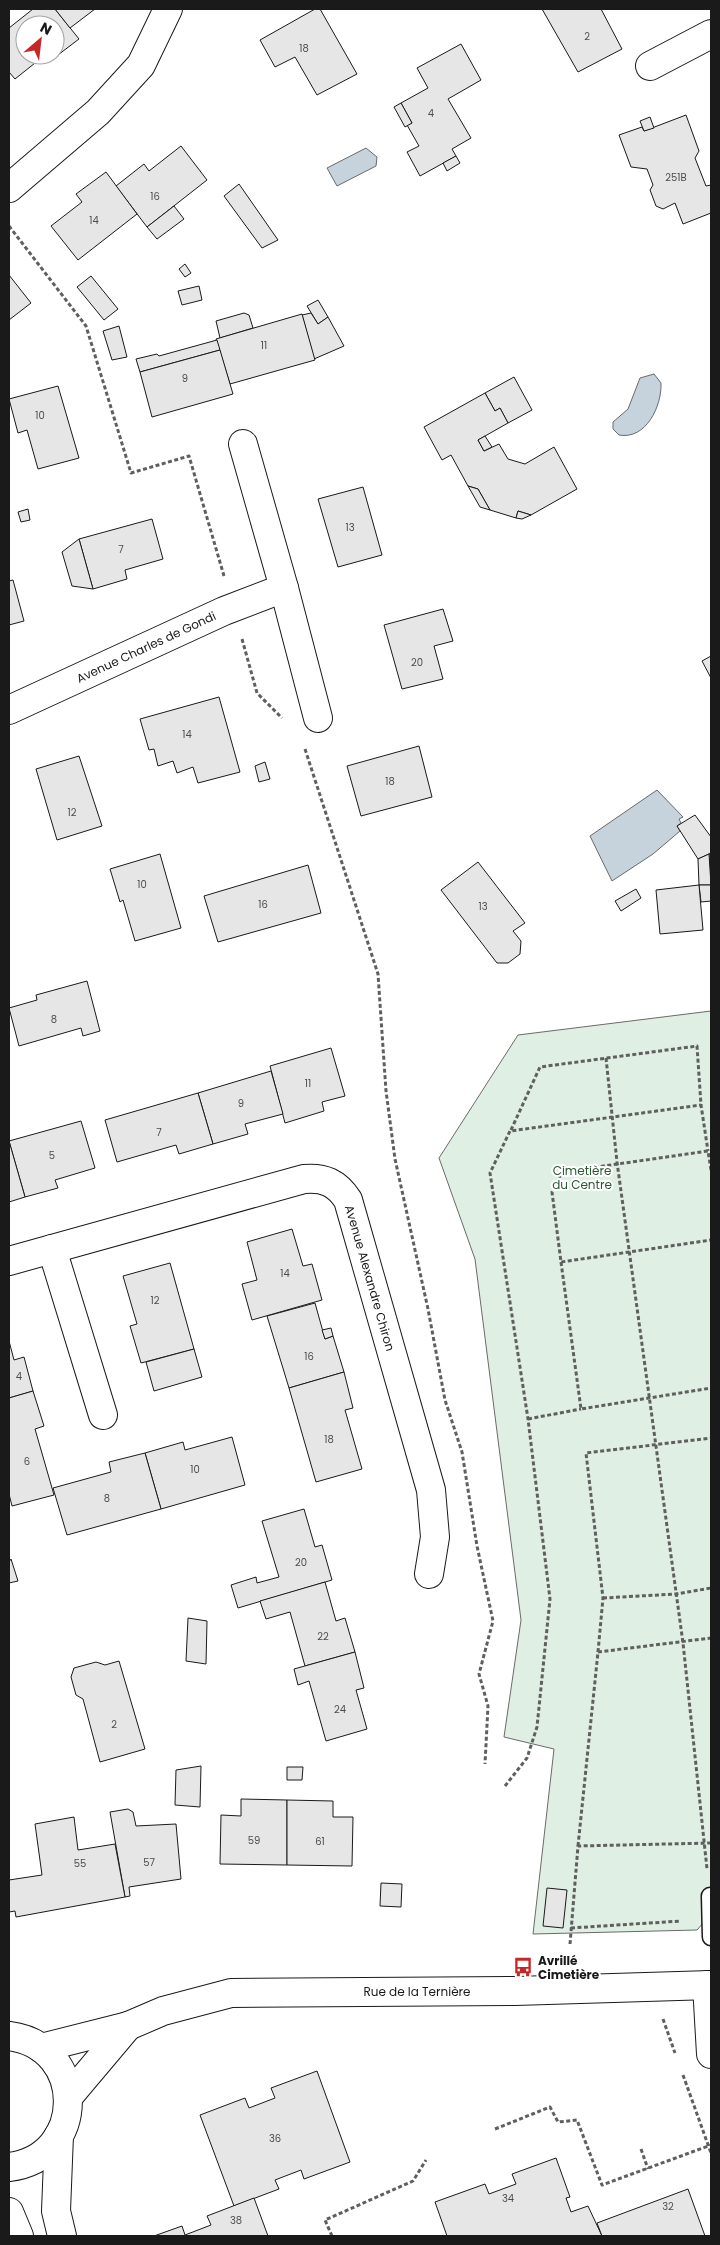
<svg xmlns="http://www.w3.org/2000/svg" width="720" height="2245" font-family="Poppins,sans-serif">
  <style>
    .green { fill: #e0efe3; stroke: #6a6a6a }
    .water { fill: #c6d2dc; stroke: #6a6a6a }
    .building { fill: #e6e6e6; stroke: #1a1a1a; fill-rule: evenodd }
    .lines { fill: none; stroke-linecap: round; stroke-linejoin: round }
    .service-casing { stroke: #1a1a1a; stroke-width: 19 }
    .minor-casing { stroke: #1a1a1a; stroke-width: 30 }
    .tertiary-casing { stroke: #1a1a1a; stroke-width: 30 }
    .path { stroke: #5f5f5f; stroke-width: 3; stroke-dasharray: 4 2.5; stroke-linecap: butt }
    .service { stroke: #fff; stroke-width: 16 }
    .minor { stroke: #fff; stroke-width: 28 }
    .tertiary { stroke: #fff; stroke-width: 28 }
    .labels { text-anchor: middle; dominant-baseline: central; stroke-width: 4; stroke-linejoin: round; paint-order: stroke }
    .number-label { font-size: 10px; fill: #4d4d4d }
    .street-label { font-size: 12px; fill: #1a1a1a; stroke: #fff }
    .park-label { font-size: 12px; fill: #2b5a34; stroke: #fff }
    .poi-label { font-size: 12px; font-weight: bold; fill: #1a1a1a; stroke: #fff; text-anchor: start }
  </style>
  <rect width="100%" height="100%" fill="#fff"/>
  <path class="green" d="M711 1011V1914L697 1930 533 1934 554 1749 504 1737 521 1620 475 1259 439 1158 518 1035Z"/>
  <g class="water">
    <path d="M366 148 377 157 376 166 337 186 327 168Z"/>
    <path d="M654 374 661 383C662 406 646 440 619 435L613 429V422L628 409 640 378Z"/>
    <path d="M657 790 683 817 679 819 681 823 677 826 680 831 653 854 612 881 590 836Z"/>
  </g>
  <g class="building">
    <path d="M33 9H55L79 39 50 61 45 55 15 79 9 72V28ZM25 25H55V55H25Z"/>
    <path d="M55 9H95L70 28Z"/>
    <path d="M315 9H320L357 74 317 95 295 57 275 67 260 40Z"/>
    <path d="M542 9H601L622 49 578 72Z"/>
    <path d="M461 44 481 80 448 99 471 138 452 149 456 156 420 176 407 152 419 146 407 125 412 123 401 103 428 88 417 68Z"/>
    <path d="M401 103 412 123 405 127 394 107Z"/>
    <path d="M686 115 699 151 695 158 706 186 711 185V213L683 224 675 203 663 209 656 206 650 190 653 185 647 169 631 167 619 135 642 127 644 131Z"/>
    <path d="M650 117 654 128 644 131 640 121Z"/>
    <path d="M181 146 207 180 147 227 116 186 144 164 149 171Z"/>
    <path d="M456 156 460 163 447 171 443 163Z"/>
    <path d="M106 172 137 214 78 260 51 226 82 202 76 194Z"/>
    <path d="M239 184 278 240 262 248 224 196Z"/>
    <path d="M174 206 184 219 157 239 147 227Z"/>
    <path d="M185 264 191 273 185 277 179 269Z"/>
    <path d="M9 275 31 303 9 320Z"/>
    <path d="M91 276 118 309 104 320 77 287Z"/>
    <path d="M199 286 202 300 182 305 178 291Z"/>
    <path d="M318 300 328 317 318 324 307 306Z"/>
    <path d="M244 313 249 315 253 328 220 338 216 321Z"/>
    <path d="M311 313 318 324 328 317 344 346 314 359 302 315Z"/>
    <path d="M302 314 315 360 230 384 216 339Z"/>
    <path d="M119 326 127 357 112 360 103 331Z"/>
    <path d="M217 340 220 350 140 372 136 359 157 354 159 356Z"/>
    <path d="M220 350 233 394 152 417 140 372Z"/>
    <path d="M514 377 532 410 508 423 500 408 495 411 485 393Z"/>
    <path d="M58 386 79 458 38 469 27 430 18 433 9 399Z"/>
    <path d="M485 393 495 411 500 408 508 423 478 440 484 451 499 444 508 459 525 464 554 447 577 489 531 515 518 511 516 518 490 510 478 489 468 486 451 455 442 460 424 427Z"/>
    <path d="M485 436 492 447 484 451 478 440Z"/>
    <path d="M468 486 478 489 490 510 480 507Z"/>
    <path d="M363 487 382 555 338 567 318 499Z"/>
    <path d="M28 509 30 520 21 522 18 512Z"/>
    <path d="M518 511 531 515 522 519 516 518Z"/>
    <path d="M152 519 163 559 125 570 127 579 93 589 79 539Z"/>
    <path d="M79 539 93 589 72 586 62 552Z"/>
    <path d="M13 580 24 621 9 625V581Z"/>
    <path d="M443 609 453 641 434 646 443 679 402 689 384 625Z"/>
    <path d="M711 656V678L702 661Z"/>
    <path d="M219 697 240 772 198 783 193 767 177 773 173 761 158 766 154 749 149 750 140 719Z"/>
    <path d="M419 746 432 797 361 816 347 766Z"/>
    <path d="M79 756 102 826 57 840 36 769Z"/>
    <path d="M265 762 270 779 259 782 255 766Z"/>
    <path d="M695 815 711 837V853L698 859 677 826Z"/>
    <path d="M711 853V870L710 871 709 854Z"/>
    <path d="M160 854 181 928 135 941 123 900 120 902 110 869Z"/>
    <path d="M709 854 711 885H699L698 859Z"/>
    <path d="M478 862 525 923 513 931 521 941 520 954 508 963H497L441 890Z"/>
    <path d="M308 865 321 913 218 942 204 896Z"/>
    <path d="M699 885H711V901L701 902Z"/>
    <path d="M699 885 703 930 660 934 656 890Z"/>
    <path d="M636 889 641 898 621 911 615 901Z"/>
    <path d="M87 981 100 1031 83 1036 81 1028 19 1046 9 1008 37 1000 36 995Z"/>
    <path d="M331 1048 345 1096 322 1102 324 1111 285 1123 270 1066Z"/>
    <path d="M271 1071 283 1114 245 1124 248 1134 213 1144 198 1093Z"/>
    <path d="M198 1093 213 1144 179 1154 176 1145 117 1162 105 1120Z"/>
    <path d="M81 1121 95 1168 55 1180 58 1188 25 1197 9 1141Z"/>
    <path d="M9 1141 25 1197 9 1202Z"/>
    <path d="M292 1229 303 1266 312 1264 322 1300 252 1320 242 1284 257 1280 247 1242Z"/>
    <path d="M170 1263 194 1349 141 1363 130 1326 137 1324 123 1276Z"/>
    <path d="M315 1303 325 1339 333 1336 344 1372 289 1388 267 1316Z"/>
    <path d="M331 1328 333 1336 325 1339 322 1330Z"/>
    <path d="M9 1341 14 1360 24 1357 33 1391 9 1398Z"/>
    <path d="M194 1349 202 1377 154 1391 146 1362Z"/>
    <path d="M344 1372 353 1408 345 1410 362 1469 316 1482 289 1388Z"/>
    <path d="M33 1391 44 1426 35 1429 54 1495 12 1506 9 1494V1398Z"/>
    <path d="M232 1437 245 1485 161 1509 145 1453 183 1442 185 1450Z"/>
    <path d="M145 1453 161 1509 67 1535 53 1488 111 1472 109 1462Z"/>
    <path d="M304 1509 315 1547 322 1545 332 1580 238 1608 231 1585 256 1577 257 1583 279 1577 262 1521Z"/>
    <path d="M11 1559 18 1581 9 1583V1562Z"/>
    <path d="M325 1582 336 1621 345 1618 355 1652 305 1666 290 1612 266 1619 260 1601Z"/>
    <path d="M188 1618 207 1621 206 1664 186 1661Z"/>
    <path d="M355 1652 364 1688 356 1690 367 1729 326 1741 309 1681 298 1685 294 1669Z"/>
    <path d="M119 1661 145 1749 100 1762 83 1699 76 1695 71 1677 74 1668 96 1662 105 1665Z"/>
    <path d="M201 1766 200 1807 175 1805 176 1770Z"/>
    <path d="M287 1767H303L302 1780H287Z"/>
    <path d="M241 1799 287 1800V1865L220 1864 221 1815 241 1816Z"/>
    <path d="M287 1800 333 1801V1817H353L352 1866 287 1865Z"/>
    <path d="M128 1809 133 1812 136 1826 176 1824 181 1879 129 1887 130 1896 125 1897 110 1812Z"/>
    <path d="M74 1817 78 1850 115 1844 125 1897 16 1917 15 1911 9 1912V1880L42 1875 35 1824Z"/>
    <path d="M381 1883 402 1884 401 1907 380 1906Z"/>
    <path d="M547 1888 567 1890 563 1928 543 1926Z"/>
    <path d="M317 2071 350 2162 304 2179 301 2170 275 2180 279 2189 234 2206 200 2115 245 2098 249 2108 275 2098 271 2088Z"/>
    <path d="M556 2158 570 2197 566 2198 571 2212 588 2206 602 2236H447L435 2202 485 2184 489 2194 516 2184 512 2174Z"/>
    <path d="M688 2189 705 2236H602L597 2223Z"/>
    <path d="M254 2198 268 2236H154L182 2226 185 2235 211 2225 207 2216Z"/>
  </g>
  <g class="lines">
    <defs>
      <path id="service" d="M710 1896 711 1937"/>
      <g id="minor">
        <path d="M650 66 711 34"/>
        <path d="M9 188 98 112 141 65 168 9"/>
        <path d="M284 588 318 718"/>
        <path d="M9 710 224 611 284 588 243 444"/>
        <path d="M52 1249 103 1415"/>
        <path d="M9 1261 304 1179C324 1177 337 1183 348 1200L431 1490 435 1537 429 1574"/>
        <path d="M707 1985 711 2054"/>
      </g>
      <g id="tertiary">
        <path d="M9 2036C88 2046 87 2158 9 2167"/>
        <path d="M41 2048 128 2026 163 2011 231 1993 515 1991 711 1985"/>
        <path d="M69 2096 128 2026"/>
        <path d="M59 2135 56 2211 62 2236"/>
        <path d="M9 2212 19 2236"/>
      </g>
    </defs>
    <use href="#service" class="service-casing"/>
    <use href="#minor" class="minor-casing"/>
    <use href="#tertiary" class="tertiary-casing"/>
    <g class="path">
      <path d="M9 226 86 326 131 473 189 456 224 576"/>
      <path d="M242 639 257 693 282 718"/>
      <path d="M305 749 378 974 386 1091 395 1159 428 1309 445 1400 462 1452 477 1546 493 1621 479 1674 488 1706 485 1764"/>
      <path d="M606 1058 617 1162 683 1643 707 1869"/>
      <path d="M511 1130 540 1067 697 1046 701 1105 708 1151"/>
      <path d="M711 1170 708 1151 562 1172 552 1192 561 1262 711 1240"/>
      <path d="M561 1262 581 1409 711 1388"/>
      <path d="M528 1419 581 1409"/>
      <path d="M603 1598 676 1594 711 1588"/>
      <path d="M598 1652 603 1598 586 1453 711 1438"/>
      <path d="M505 1786 527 1758 537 1727 550 1599 528 1419 490 1173 510 1131 701 1105"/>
      <path d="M578 1846 598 1652 711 1638"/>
      <path d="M571 1928 681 1921"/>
      <path d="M570 1944 578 1846 711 1843"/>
      <path d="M663 2019 675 2053"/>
      <path d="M683 2075 711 2153"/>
      <path d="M495 2129 550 2107 558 2122 577 2120 602 2185 711 2145"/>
      <path d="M641 2149 648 2169"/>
      <path d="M332 2236 325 2220 413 2181 426 2160"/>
    </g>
    <use href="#service" class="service"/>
    <use href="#minor" class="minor"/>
    <use href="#tertiary" class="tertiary"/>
  </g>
  <defs>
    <symbol id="bus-bare" viewBox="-9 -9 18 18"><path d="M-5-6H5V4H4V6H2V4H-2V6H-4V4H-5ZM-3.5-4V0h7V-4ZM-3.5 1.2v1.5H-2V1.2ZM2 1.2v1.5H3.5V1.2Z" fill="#c62828" stroke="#fff" stroke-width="2.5" paint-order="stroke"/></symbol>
  </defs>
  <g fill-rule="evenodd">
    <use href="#bus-bare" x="509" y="1953" width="28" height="28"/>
  </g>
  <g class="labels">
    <g class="number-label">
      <text x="587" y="36">2</text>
      <text x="304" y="48">18</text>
      <text x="431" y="113">4</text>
      <text x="676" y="177">251B</text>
      <text x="155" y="196">16</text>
      <text x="94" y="220">14</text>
      <text x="264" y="345">11</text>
      <text x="185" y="378">9</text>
      <text x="40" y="415">10</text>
      <text x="350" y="527">13</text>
      <text x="121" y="549">7</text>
      <text x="417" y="662">20</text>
      <text x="187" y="734">14</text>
      <text x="390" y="781">18</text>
      <text x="72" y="812">12</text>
      <text x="142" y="884">10</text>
      <text x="263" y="904">16</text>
      <text x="483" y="906">13</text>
      <text x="54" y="1019">8</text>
      <text x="308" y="1083">11</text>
      <text x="241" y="1103">9</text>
      <text x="159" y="1132">7</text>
      <text x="52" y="1155">5</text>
      <text x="285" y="1273">14</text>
      <text x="155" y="1300">12</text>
      <text x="309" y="1356">16</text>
      <text x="19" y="1376">4</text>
      <text x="329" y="1439">18</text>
      <text x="27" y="1461">6</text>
      <text x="195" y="1469">10</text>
      <text x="107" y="1498">8</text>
      <text x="301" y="1562">20</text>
      <text x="323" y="1636">22</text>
      <text x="340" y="1709">24</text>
      <text x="114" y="1724">2</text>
      <text x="254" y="1840">59</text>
      <text x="320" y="1841">61</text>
      <text x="149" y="1862">57</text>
      <text x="80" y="1863">55</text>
      <text x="275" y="2138">36</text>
      <text x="508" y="2198">34</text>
      <text x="668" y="2206">32</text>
      <text x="236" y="2220">38</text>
    </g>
    <g class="street-label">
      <text transform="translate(146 647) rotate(-25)">Avenue Charles de Gondi</text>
      <text transform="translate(370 1278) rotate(74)">Avenue Alexandre Chiron</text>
      <text x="417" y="1991">Rue de la Ternière</text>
    </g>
    <g class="park-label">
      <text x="582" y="1170">Cimetière<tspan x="582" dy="14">du Centre</tspan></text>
    </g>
    <g class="poi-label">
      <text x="538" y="1960">Avrillé<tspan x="538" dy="14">Cimetière</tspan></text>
    </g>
  </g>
  <rect width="720" height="2245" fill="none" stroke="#1a1a1a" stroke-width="20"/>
  <g transform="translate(40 40) rotate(28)"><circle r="24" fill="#ffffff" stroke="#a3a3a3"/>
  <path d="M0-4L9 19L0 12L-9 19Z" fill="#c62828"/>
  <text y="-8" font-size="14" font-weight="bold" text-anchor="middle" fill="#1a1a1a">N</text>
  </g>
</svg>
